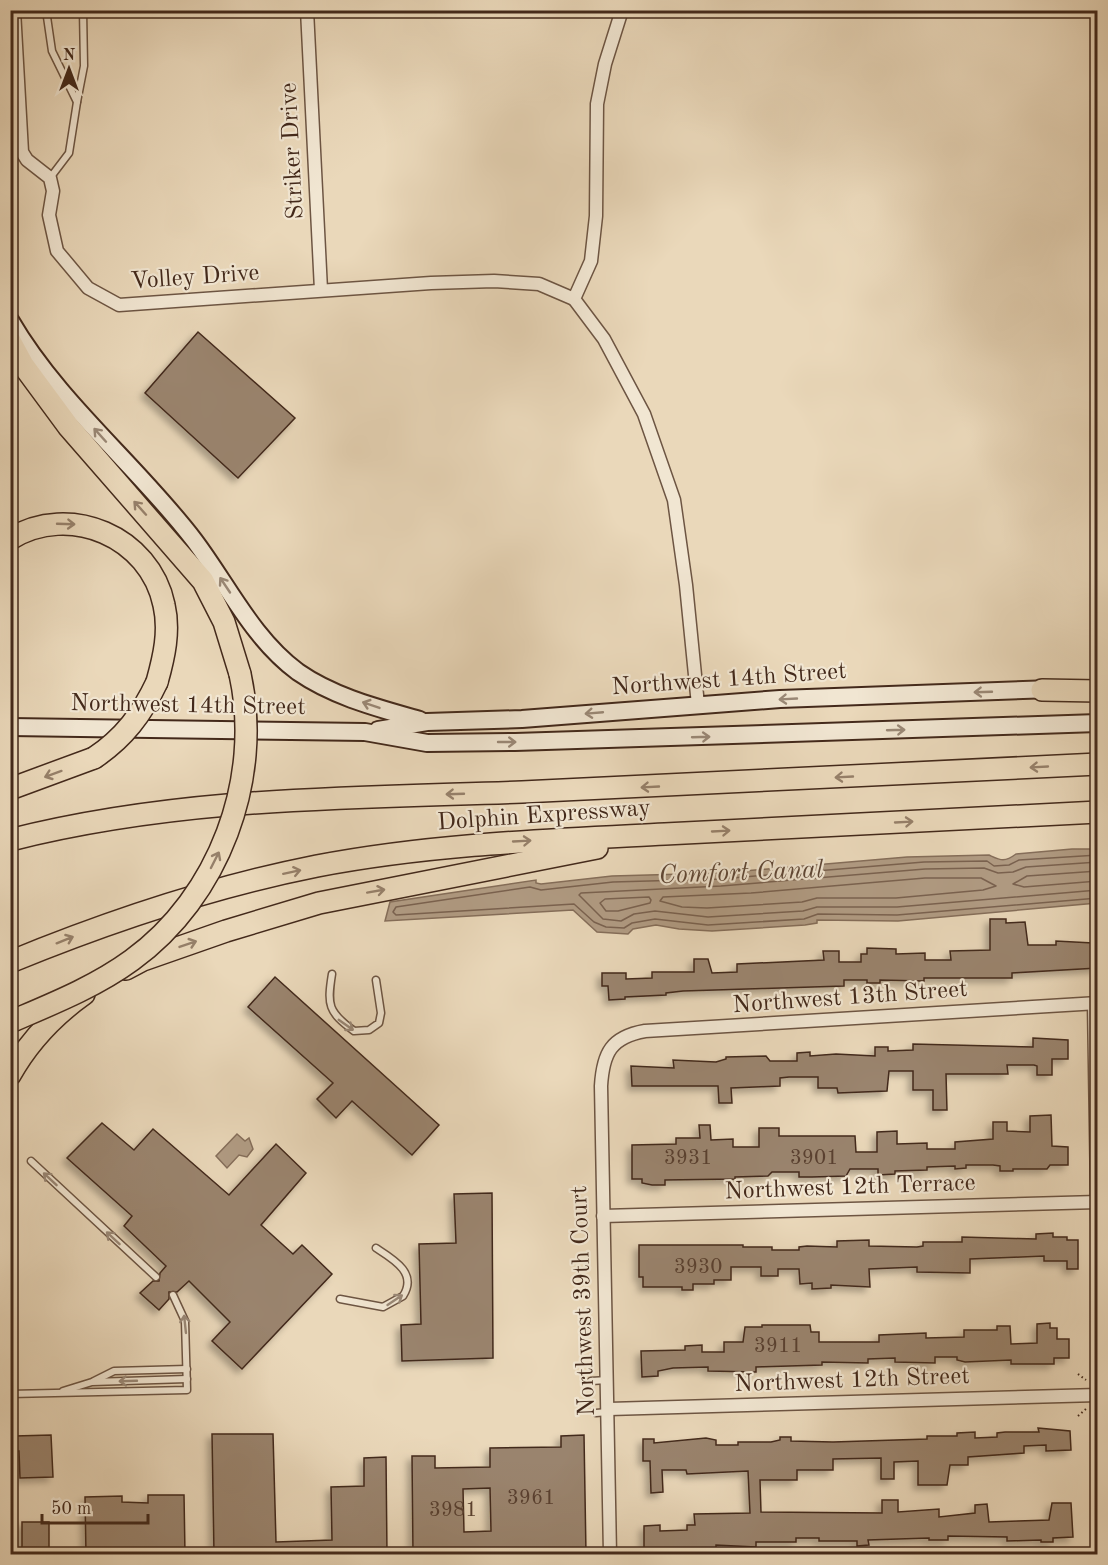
<svg xmlns="http://www.w3.org/2000/svg" width="1108" height="1565" font-family="'Old Standard TT',serif">
  <style>
    .water { fill: #b19c84; stroke: #856e5a; stroke-width: 1.5 }
    .lines { fill: none; stroke-linecap: round; stroke-linejoin: round }
    .shore { stroke: #7a6250; stroke-width: 1.5 }
    .building { fill: #9a846e; stroke: #43291b; stroke-width: 1.5; fill-rule: evenodd; filter: url(#shadow) }
    .lane-casing { stroke: #6d5543; stroke-width: 9 }
    .street-casing { stroke: #6d5543; stroke-width: 15 }
    .secondary-casing { stroke: #43291b; stroke-width: 20 }
    .highway-casing { stroke: #43291b; stroke-width: 24 }
    .path { stroke: #43291b; stroke-width: 2; stroke-dasharray: 1.5 3; stroke-linecap: butt }
    .lane { stroke: #f1e6d2; stroke-width: 6 }
    .street { stroke: #f1e6d2; stroke-width: 12 }
    .secondary { stroke: #f1e6d2; stroke-width: 16 }
    .highway { stroke: #ead8ba; stroke-width: 21 }
    .highway-bridge-casing { stroke: #43291b; stroke-width: 24; stroke-linecap: butt }
    .highway-bridge { stroke: #ead8ba; stroke-width: 21 }
    .oneway { stroke: #9a8876 }
    .oneway2 { stroke: #96806a }
    .labels { text-anchor: middle; dominant-baseline: central; stroke-width: 4.5; stroke-linejoin: round; paint-order: stroke }
    .number-label { font-size: 21px; fill: #594030 }
    .street-label { font-size: 24px; fill: #43291b; stroke: #f1e6d2 }
    .water-label { font-size: 26px; font-style: italic; fill: #5e4635; stroke: #f1e6d2 }
  </style>
  <defs>
    <filter id="shadow"><feDropShadow dx="-4.5" dy="4.5" stdDeviation="3" flood-color="#0004"/></filter>
  </defs>
  <rect width="100%" height="100%" fill="#ead8ba"/>
  <filter id="stains"><feTurbulence type="fractalNoise" baseFrequency=".00333" numOctaves="4"/><feColorMatrix values="0 0 0 0 .2 0 0 0 0 .09 0 0 0 0 .02 0 0 0 .5 -.17"/></filter>
  <radialGradient id="worn" r=".72"><stop offset=".6" stop-color="#630" stop-opacity="0"/><stop offset="1" stop-color="#630" stop-opacity=".3"/></radialGradient>
  <g class="water">
    <path d="M1072 849H1097V903L898 921 817 920V923L805 925 712 931 679 929 656 925 633 929 628 934 597 932 573 910 385 921 390 902 536 880V883L541 884 612 876 720 873 907 857 989 855C1000 860 1004 863 1016 854Z"/>
    <path d="M237 1134 245 1141 249 1138 253 1149 247 1157 239 1155 227 1168 216 1156Z"/>
  </g>
  <g class="lines">
    <g class="shore">
      <path d="M1098 855 1019 860 1009 865 994 866 987 861 924 862 720 879 613 882 541 890 530 887 396 907 393 912 396 915 574 904 594 922 606 927 624 928 632 923 655 919 708 925 804 919 818 914 897 915 1098 898"/>
      <path d="M1098 862 1026 867 1013 872 998 873 984 868 925 869 721 886 581 893 579 895 603 919 621 921 634 914 655 911 708 917 803 911 817 907H897L1098 890"/>
      <path d="M1098 871 1027 876 1013 884 1024 887 1098 881"/>
      <path d="M925 878H981L996 886 983 890 896 898H817L802 902 707 908 682 907 660 901 663 897 751 893Z"/>
      <path d="M649 897 651 900 650 903 618 911H606L600 903 605 899Z"/>
    </g>
  </g>
  <g class="building">
    <path d="M198 332 295 418 238 478 145 393Z"/>
    <path d="M990 919H1006V923L1025 922 1028 945H1056V941L1093 943 1094 950H1098V968L1012 973V978H924V981L880 980V983H867V980H844V986L683 991 666 993V995L625 997V999L609 1000 608 986H602V973H626V979L652 978V972H694V959H708L712 973 737 972V964L824 960 823 951H839V962H861V954H867V948L896 949V954L925 953V960H951L950 951 990 950Z"/>
    <path d="M275 977 439 1125 412 1155 352 1101 336 1118 317 1099 333 1083 248 1007Z"/>
    <path d="M1033 1038 1068 1040V1059H1052V1075H1037V1066L1034 1065H1007L1008 1074H946L947 1110H933V1090H913V1071H889L887 1091 838 1093 837 1088H818V1077H789L780 1078V1086L731 1088 732 1103H719L718 1086H632L631 1066 674 1068 673 1060 716 1062 726 1059V1057L766 1056 770 1061H797V1053L810 1052V1056L836 1054 875 1056V1047H888V1051L913 1050V1044L1033 1047Z"/>
    <path d="M1051 1115 1052 1146 1068 1147V1165H1050L1047 1169H1013V1171H1000V1166L993 1165H966V1168L955 1169V1166L927 1167V1170L895 1171V1174L878 1175V1169H850L846 1176 812 1177H799V1172H772L768 1176 735 1177V1179L665 1180V1185H652L642 1183V1179H632V1145L676 1144V1138H700L699 1125H710L711 1140 733 1139V1147H759V1128H779V1136H855L856 1152H877V1132L897 1131V1144L927 1143V1149H955V1142L993 1139V1122H1007V1131L1030 1132V1116Z"/>
    <path d="M102 1123 134 1150 153 1129 229 1195 276 1144 306 1173 261 1225 293 1254 302 1245 332 1274 242 1369 212 1341 230 1322 189 1281 177 1292H169V1299L159 1310 140 1293 153 1281H159L160 1273 166 1266 124 1226 132 1216 67 1158Z"/>
    <path d="M492 1193 493 1358 402 1361 401 1325 421 1324 419 1244 456 1243 454 1194Z"/>
    <path d="M1053 1233V1237H1067V1240H1078V1269H1067V1261H1044V1256L970 1259V1273L917 1272V1267L869 1269 870 1287 831 1285V1288L812 1289V1283L800 1284 799 1269H778V1276H761V1267H731V1280H714V1284H693V1290H682V1287H643V1277H639V1245H743V1247H772V1250H799V1247L807 1246 837 1247V1241L869 1240V1246L917 1247 923 1246V1242H962V1237L1036 1239V1234Z"/>
    <path d="M1050 1323V1328H1057V1339H1069V1358H1054V1364H1011V1360L965 1362 957 1360V1357H935V1363L895 1362V1358L868 1359V1363L822 1362V1365L756 1367V1372L708 1371V1367L673 1368 658 1371V1376L642 1377 641 1351 685 1350V1346L702 1345V1352H724V1342H743L745 1327H762V1325H810L811 1332H819V1342H879V1335L926 1333V1338L964 1337V1330H997V1326H1010L1011 1344 1037 1343V1324Z"/>
    <path d="M1038 1428 1070 1431 1071 1450 1046 1451V1445L1024 1446V1453L968 1457V1465H950L947 1485H918V1461L894 1462V1479H881V1458L833 1459V1470H797V1480H760L761 1512 882 1513V1500H898V1512L939 1509V1517L975 1513V1505L987 1504 989 1522 1049 1520 1052 1503H1071L1073 1537 1053 1538V1542H1041V1540L1007 1541V1537L948 1536V1540H929V1538L868 1540 869 1545 857 1546V1541H819V1538H796V1542H756V1547L716 1545V1550H656V1554H644V1526L660 1525V1531L687 1530V1525H695L694 1514 750 1513 748 1471 687 1474 686 1470H662L663 1492 651 1493 650 1461H643V1439H654V1443L706 1438 716 1440V1445H738V1442H771L780 1440V1437H791V1441L833 1442 927 1439V1436H957V1433L975 1432V1438L997 1437V1433L1005 1432H1039Z"/>
    <path d="M212 1434H273L276 1542 332 1540 331 1487 364 1486V1458L386 1457 387 1554H214Z"/>
    <path d="M51 1435 53 1477 20 1478 19 1451H15V1436Z"/>
    <path d="M584 1435 586 1554H563V1549L413 1554 412 1456H435V1468L490 1467V1448L561 1447V1436ZM490 1488 491 1531 464 1532 463 1489Z"/>
    <path d="M148 1495H184L185 1554H86L85 1497 122 1496V1502L148 1503Z"/>
    <rect x="22" y="1522" width="27" height="32"/>
  </g>
  <g class="lines">
    <defs>
      <g id="lane">
        <path d="M46 10 52 51 77 102 69 153 50 178"/>
        <path d="M77 102 84 66 83 10"/>
        <path d="M332 974C327 1005 328 1012 354 1031L369 1030 379 1023 381 1013 376 980"/>
        <path d="M31 1161 156 1277"/>
        <path d="M340 1299 383 1307 403 1296C418 1273 393 1259 376 1248"/>
        <path d="M94 1381 114 1371 187 1369"/>
        <path d="M591 1381 608 1380"/>
        <path d="M63 1391 92 1382 187 1379"/>
        <path d="M10 1394 187 1390 185 1321 173 1295"/>
        <path d="M596 1413 608 1412"/>
        <path d="M10 1516H11"/>
      </g>
      <g id="street">
        <path d="M14 10 22 152 27 160 50 178 53 191 49 215 57 251 88 288 119 305 431 283 494 281 539 284 574 299"/>
        <path d="M307 10 321 290"/>
        <path d="M622 10 605 64 597 104 596 216 591 261 574 299 604 339 644 414 674 500 686 585 698 705"/>
        <path d="M1094 1003 1098 1256"/>
        <path d="M603 1216 1098 1202"/>
        <path d="M609 1409 1098 1395"/>
        <path d="M610 1554 601 1086C603 1053 611 1037 645 1031L1098 1003"/>
      </g>
      <g id="secondary">
        <path d="M10 320C59 404 136 464 194 540 228 585 252 638 298 672 334 697 378 708 420 720"/>
        <path d="M10 727 365 732 427 743 515 742 1098 723"/>
        <path d="M378 730 427 722 522 719 780 699 1052 689"/>
      </g>
      <g id="highway">
        <path d="M10 341 23 365 68 426 203 581 224 622 240 674"/>
        <path d="M10 539C70 502 150 537 164 605 170 631 164 657 157 682"/>
        <path d="M1042 690 1098 691"/>
        <path d="M10 789 94 758"/>
        <path d="M10 840C179 797 350 798 522 792 714 784 906 774 1098 764"/>
        <path d="M10 962C110 921 211 887 317 866 432 844 548 840 665 834 809 827 953 819 1098 812"/>
        <path d="M126 969 143 960 226 931 319 903 597 848"/>
        <path d="M10 1075C29 1041 53 1016 84 994"/>
      </g>
    </defs>
    <use href="#lane" class="lane-casing"/>
    <use href="#street" class="street-casing"/>
    <use href="#secondary" class="secondary-casing"/>
    <use href="#highway" class="highway-casing"/>
    <g class="path">
      <path d="M1078 1374 1086 1380"/>
      <path d="M1078 1416 1086 1409"/>
    </g>
    <use href="#lane" class="lane"/>
    <use href="#street" class="street"/>
    <use href="#secondary" class="secondary"/>
    <use href="#highway" class="highway"/>
    <defs>
      <g id="highway-bridge">
        <path d="M94 758C124 738 142 714 157 682"/>
        <path d="M10 1022C52 1004 95 987 132 960 219 897 263 779 240 674"/>
      </g>
    </defs>
    <use href="#highway-bridge" class="highway-bridge-casing"/>
    <use href="#highway-bridge" class="highway-bridge"/>
  </g>
  <defs><path id="oneway-shaft" d="M-6 0H5M1.5-3L5.5 0L1.5 3" fill="none" stroke-width="1.6" stroke-linecap="round" stroke-linejoin="round" transform="scale(1.5)"/></defs>
  <g class="oneway">
    <use href="#oneway-shaft" transform="translate(100 435) rotate(-132)"/>
    <use href="#oneway-shaft" transform="translate(225 585) rotate(-124)"/>
    <use href="#oneway-shaft" transform="translate(983 692) rotate(178)"/>
    <use href="#oneway-shaft" transform="translate(788 699) rotate(177)"/>
    <use href="#oneway-shaft" transform="translate(371 705) rotate(-161)"/>
    <use href="#oneway-shaft" transform="translate(594 713) rotate(175)"/>
    <use href="#oneway-shaft" transform="translate(896 730) rotate(-2)"/>
    <use href="#oneway-shaft" transform="translate(701 737) rotate(-2)"/>
    <use href="#oneway-shaft" transform="translate(507 742)"/>
    <use href="#oneway-shaft" transform="translate(346 1025) rotate(35)"/>
    <use href="#oneway-shaft" transform="translate(50 1179) rotate(-137)"/>
    <use href="#oneway-shaft" transform="translate(113 1238) rotate(-137)"/>
    <use href="#oneway-shaft" transform="translate(395 1300) rotate(-34)"/>
    <use href="#oneway-shaft" transform="translate(185 1324) rotate(-96)"/>
    <use href="#oneway-shaft" transform="translate(128 1381) rotate(178)"/>
  </g>
  <g class="oneway2">
    <use href="#oneway-shaft" transform="translate(140 508) rotate(-132)"/>
    <use href="#oneway-shaft" transform="translate(66 524) rotate(2)"/>
    <use href="#oneway-shaft" transform="translate(1039 767) rotate(177)"/>
    <use href="#oneway-shaft" transform="translate(53 774) rotate(160)"/>
    <use href="#oneway-shaft" transform="translate(844 777) rotate(177)"/>
    <use href="#oneway-shaft" transform="translate(650 787) rotate(177)"/>
    <use href="#oneway-shaft" transform="translate(455 794) rotate(178)"/>
    <use href="#oneway-shaft" transform="translate(904 822) rotate(-3)"/>
    <use href="#oneway-shaft" transform="translate(721 831) rotate(-3)"/>
    <use href="#oneway-shaft" transform="translate(522 841) rotate(-3)"/>
    <use href="#oneway-shaft" transform="translate(215 860) rotate(-63)"/>
    <use href="#oneway-shaft" transform="translate(292 872) rotate(-12)"/>
    <use href="#oneway-shaft" transform="translate(376 891) rotate(-10)"/>
    <use href="#oneway-shaft" transform="translate(65 940) rotate(-22)"/>
    <use href="#oneway-shaft" transform="translate(188 944) rotate(-19)"/>
  </g>
  <g class="labels">
    <g class="number-label">
      <text x="688" y="1158">3931</text>
      <text x="814" y="1158">3901</text>
      <text x="698" y="1267">3930</text>
      <text x="778" y="1346">3911</text>
      <text x="531" y="1498">3961</text>
      <text x="453" y="1510">3981</text>
    </g>
    <g class="street-label">
      <text transform="translate(293 151) rotate(-93)">Striker Drive</text>
      <text transform="translate(195 278) rotate(-4)">Volley Drive</text>
      <text transform="translate(729 680) rotate(-4)">Northwest 14th Street</text>
      <text transform="translate(188 706) rotate(1)">Northwest 14th Street</text>
      <text transform="translate(544 816) rotate(-4)">Dolphin Expressway</text>
      <text transform="translate(850 998) rotate(-4)">Northwest 13th Street</text>
      <text transform="translate(850 1188) rotate(-2)">Northwest 12th Terrace</text>
      <text transform="translate(584 1301) rotate(-92)">Northwest 39th Court</text>
      <text transform="translate(852 1381) rotate(-2)">Northwest 12th Street</text>
    </g>
    <g class="water-label">
      <text transform="translate(741 873) rotate(-2)">Comfort Canal</text>
    </g>
  </g>
  <rect width="1108" height="1565" fill="none" stroke="#ead8ba" stroke-width="36"/>
  <rect x="12" y="12" width="1084" height="1541" fill="none" stroke="#43291b" stroke-width="3"/>
  <rect x="18" y="18" width="1072" height="1529" fill="none" stroke="#43291b" stroke-width="1.5"/>
  <g transform="translate(69 69)" stroke="#f1e6d2" stroke-width="4.5" paint-order="stroke">
  <path d="M0-4.5L10 22L0 15L-10 22Z" fill="#43291b"/>
  <text y="-9" font-size="16" font-weight="bold" text-anchor="middle" fill="#43291b">N</text>
  </g>
  <path d="M42 1514v9h106v-9" fill="none" stroke="#43291b" stroke-width="3"/>
  <text x="51" y="1514" font-size="18" fill="#43291b" stroke="#f1e6d2" stroke-width="4.5" paint-order="stroke">50 m</text>
  <rect width="100%" height="100%" filter="url(#stains)"/>
  <rect width="100%" height="100%" fill="url(#worn)"/>
</svg>
